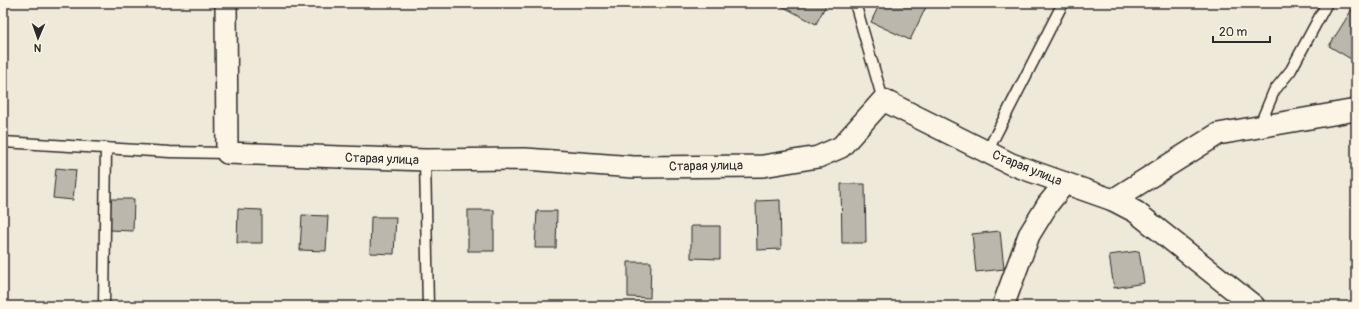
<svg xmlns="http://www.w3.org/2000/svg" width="1359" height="309" font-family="Pangolin,sans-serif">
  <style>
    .building { fill: #bcb7ac; stroke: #2b2b2b }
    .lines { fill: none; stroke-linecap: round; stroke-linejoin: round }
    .service-casing { stroke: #2b2b2b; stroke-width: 13 }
    .minor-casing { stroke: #2b2b2b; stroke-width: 24 }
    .service { stroke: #fcf5e5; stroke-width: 10 }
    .minor { stroke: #fcf5e5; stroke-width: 21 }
    .labels { text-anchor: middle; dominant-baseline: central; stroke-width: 4; stroke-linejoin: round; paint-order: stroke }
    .street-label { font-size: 13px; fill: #2b2b2b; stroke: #fcf5e5 }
  </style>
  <rect width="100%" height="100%" fill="#efe9da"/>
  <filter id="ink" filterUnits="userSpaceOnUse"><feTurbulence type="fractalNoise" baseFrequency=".025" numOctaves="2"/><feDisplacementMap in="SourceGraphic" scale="8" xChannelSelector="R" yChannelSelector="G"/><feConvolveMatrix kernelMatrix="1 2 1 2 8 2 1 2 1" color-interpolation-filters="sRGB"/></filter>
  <g filter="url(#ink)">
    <g class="building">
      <path d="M776 3H827L816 24Z"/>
      <path d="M880 3H928L910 40 871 22Z"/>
      <path d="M1356 3V62L1329 46Z"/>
      <path d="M56 168 76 170 73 200 53 198Z"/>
      <path d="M841 184H865L866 243H842Z"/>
      <path d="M111 199H134L133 231 110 230Z"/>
      <path d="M780 200 781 249 757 250 756 201Z"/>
      <path d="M238 209 262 210V243H237Z"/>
      <rect x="468" y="210" width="26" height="41"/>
      <path d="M537 211H557L556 248H535Z"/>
      <path d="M302 215 328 216 326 251 300 250Z"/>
      <path d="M371 217H396L394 254 370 253Z"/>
      <path d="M691 226H720V259L691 258Z"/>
      <path d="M1000 231 1004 269 976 272 972 234Z"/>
      <path d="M1139 251 1144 283 1114 288 1109 255Z"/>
      <path d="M628 262H651L650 298 628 297Z"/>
    </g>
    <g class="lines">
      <defs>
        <g id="service">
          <path d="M855 3 883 100"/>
          <path d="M1259 127 1274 91 1291 70 1327 3"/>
          <path d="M3 142 170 152 227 153"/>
          <path d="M987 152 1063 3"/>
          <path d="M425 160 428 306"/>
          <path d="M104 306 106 148"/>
        </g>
        <g id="minor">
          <path d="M226 3 227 153 425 160 525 159 634 167 763 166 818 157 841 147 883 100 1011 164 1113 200 1136 212 1254 306"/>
          <path d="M1113 200 1218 134 1356 110"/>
          <path d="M1003 306 1029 235 1048 204 1065 183"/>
        </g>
      </defs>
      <use href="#service" class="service-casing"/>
      <use href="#minor" class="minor-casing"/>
      <use href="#service" class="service"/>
      <use href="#minor" class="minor"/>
    </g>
  </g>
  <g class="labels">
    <g class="street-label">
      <text transform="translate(382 159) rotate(2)">Старая улица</text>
      <text transform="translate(706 166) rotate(-1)">Старая улица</text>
      <text transform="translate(1027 168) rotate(22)">Старая улица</text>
    </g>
  </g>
  <rect width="1359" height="309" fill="none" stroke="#fcf5e5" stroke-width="16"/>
  <rect x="8" y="8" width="1343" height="293" fill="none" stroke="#2b2b2b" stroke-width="1.5" filter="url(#ink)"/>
  <g transform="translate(38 38) rotate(182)" stroke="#fcf5e5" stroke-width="3" paint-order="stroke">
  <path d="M0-3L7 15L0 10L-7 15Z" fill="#2b2b2b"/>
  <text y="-6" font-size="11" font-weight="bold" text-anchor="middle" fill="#2b2b2b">N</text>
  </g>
  <path d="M1213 36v6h57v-6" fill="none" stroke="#2b2b2b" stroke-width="2"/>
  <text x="1219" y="36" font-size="12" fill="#2b2b2b" stroke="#fcf5e5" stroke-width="3" paint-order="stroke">20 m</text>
</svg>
